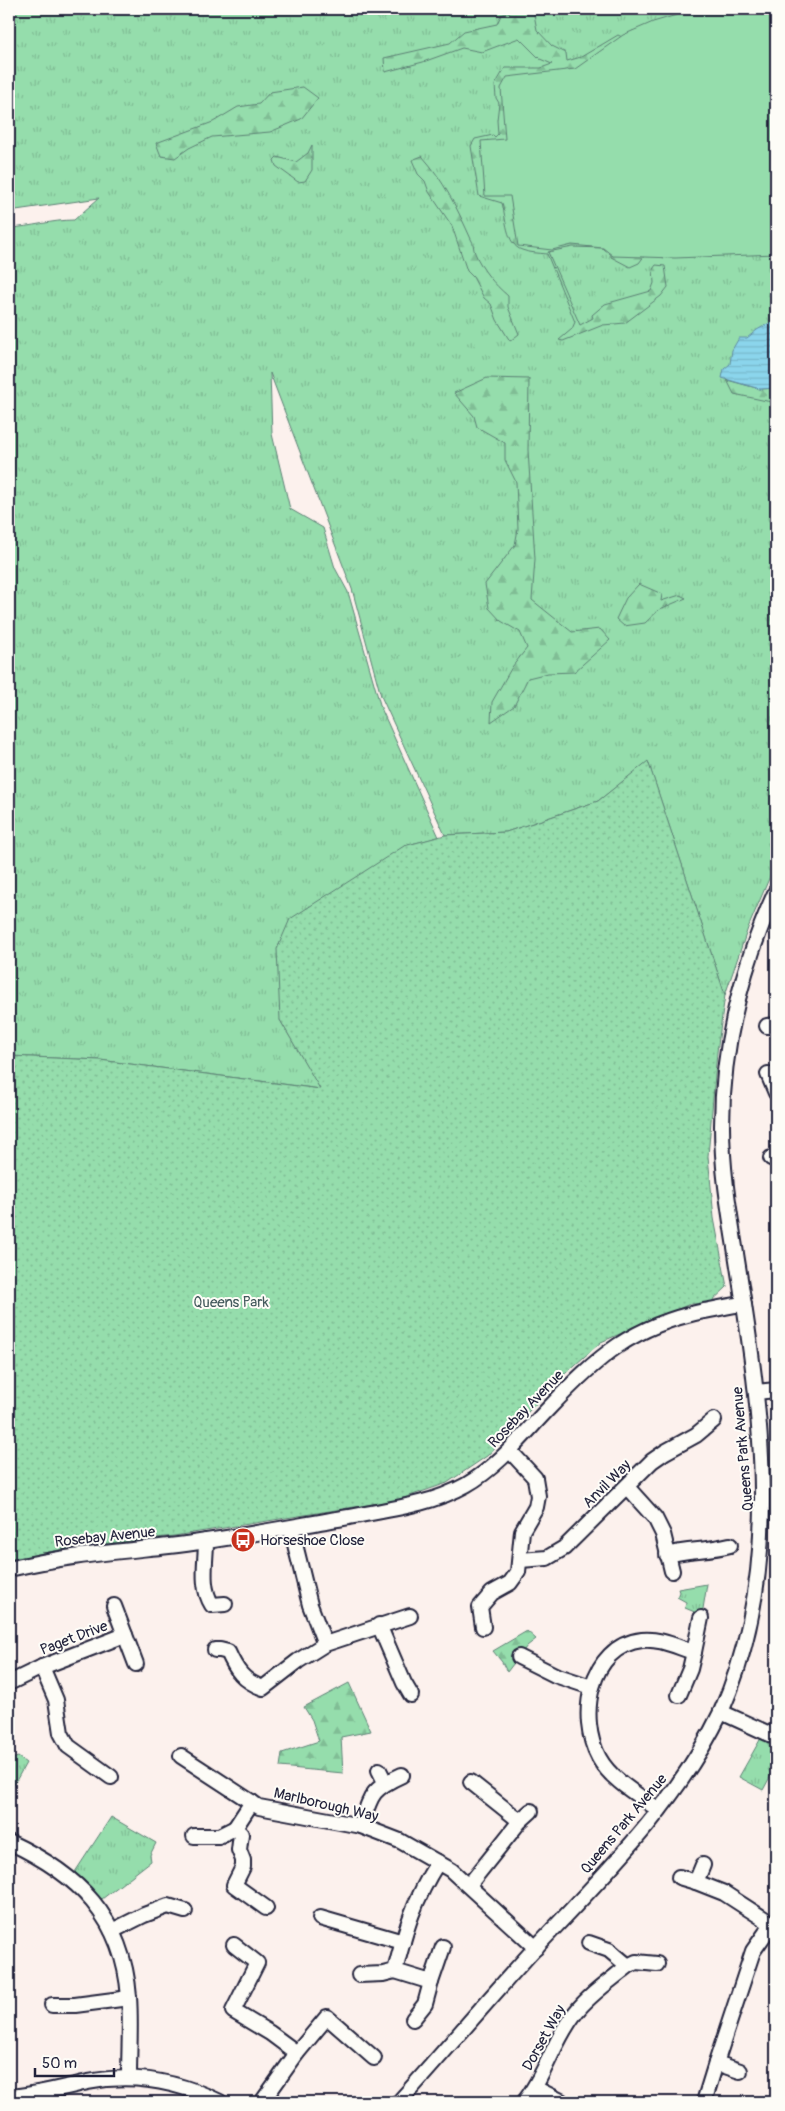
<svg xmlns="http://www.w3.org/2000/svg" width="785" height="2111" font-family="Pangolin,sans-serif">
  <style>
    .grass { fill: url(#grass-tufts); stroke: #5c8074 }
    .forest { fill: url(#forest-firs); stroke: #5c8074 }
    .park { fill: url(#park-dots); stroke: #5c8074 }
    .pitch { fill: #95ddac; stroke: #5c8074 }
    .water { fill: url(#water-rules); stroke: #618da5 }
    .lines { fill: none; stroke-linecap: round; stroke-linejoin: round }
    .minor-casing { stroke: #22223b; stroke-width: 18 }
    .minor { stroke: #fdfcf7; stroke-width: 14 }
    .labels { text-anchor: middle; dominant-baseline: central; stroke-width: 4; stroke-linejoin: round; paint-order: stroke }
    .park-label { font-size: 15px; fill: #445a5d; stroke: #fdfcf7 }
    .street-label { font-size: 15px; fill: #22223b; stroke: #fdfcf7 }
    .poi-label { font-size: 15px; fill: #22223b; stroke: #fdfcf7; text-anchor: start }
  </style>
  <defs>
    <pattern id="grass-tufts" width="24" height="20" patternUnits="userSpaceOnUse" patternTransform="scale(1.25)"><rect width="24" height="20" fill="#95ddac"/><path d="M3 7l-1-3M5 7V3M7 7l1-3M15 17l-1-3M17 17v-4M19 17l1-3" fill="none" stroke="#80bd95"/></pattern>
    <pattern id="forest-firs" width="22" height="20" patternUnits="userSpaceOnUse" patternTransform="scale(1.25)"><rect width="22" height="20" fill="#95ddac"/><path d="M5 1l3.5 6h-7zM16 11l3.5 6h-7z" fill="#80bd95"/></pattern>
    <pattern id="park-dots" width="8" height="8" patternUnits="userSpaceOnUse" patternTransform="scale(1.25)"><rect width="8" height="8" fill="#95ddac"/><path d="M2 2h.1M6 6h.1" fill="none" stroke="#80bd95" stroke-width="1.8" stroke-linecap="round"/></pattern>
    <pattern id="water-rules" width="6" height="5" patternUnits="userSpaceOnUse" patternTransform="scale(1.25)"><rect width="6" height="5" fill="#8bd5ec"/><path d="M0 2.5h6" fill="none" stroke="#78b7cb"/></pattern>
  </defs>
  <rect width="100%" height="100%" fill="#fcf1ed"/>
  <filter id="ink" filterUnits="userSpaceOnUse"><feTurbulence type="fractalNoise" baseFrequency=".02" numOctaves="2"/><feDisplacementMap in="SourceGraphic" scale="10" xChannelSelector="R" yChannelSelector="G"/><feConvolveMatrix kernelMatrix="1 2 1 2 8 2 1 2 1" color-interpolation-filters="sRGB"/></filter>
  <g filter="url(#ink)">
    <g class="grass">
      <path d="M9 9H776V866L771 874 748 928 725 995 648 762 598 801 506 832 445 835 381 696 352 589 270 373 272 434 290 509 323 528 335 568 348 592 381 708 439 837 404 846 280 1020 321 1089 100 1060 9 1056V228C31 227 52 220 74 220L99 198 9 211Z"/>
      <path d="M707 1584 702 1615 685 1608 686 1602 677 1597 679 1592 678 1589Z"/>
      <path d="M765 1731 776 1737V1766L763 1790 739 1777Z"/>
      <path d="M18 1757 26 1763 11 1790 9 1789V1760Z"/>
      <path d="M111 1817 156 1843 150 1855 151 1861 102 1899 75 1872Z"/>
    </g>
    <g class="forest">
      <path d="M520 9H533L537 30 552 46 566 53 567 61 581 57 618 35 624 38 648 251 639 263 630 267 611 257V254L603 248 573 247 548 252 580 325 593 318 592 315 605 304 651 291 654 283 653 269 656 265 665 266 668 287 661 296 625 323 603 325 563 341 559 340 572 329 575 322 547 254C539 253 529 253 522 250 506 245 506 217 502 203L479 196 471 146 475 139 493 135 495 137 498 134 497 120 499 103 496 98 495 85 505 68H541L552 64 540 59 519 38 482 52 462 48 423 62 385 72 384 58 450 43 464 31 497 24 501 15Z"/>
      <path d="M303 87 318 98 301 119 270 132 212 137 189 148 175 158 161 156 156 143 213 122 238 107 259 104 270 92Z"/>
      <path d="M312 145V170L305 181 298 182 276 166 274 160 277 157 296 162 308 153Z"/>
      <path d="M422 156C443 179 458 210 471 239 474 243 473 249 475 253 482 270 494 284 508 296V307L519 334 510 341 497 320 491 304 484 298 473 277 467 271 452 226 429 192 425 181 418 174 412 160Z"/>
      <path d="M487 378 529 379 528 450 535 559 532 600 572 632 600 629 610 640 574 672 548 673 528 678 514 706 491 722 492 702 512 667 527 648 520 632 501 621 489 608 485 584 515 545 518 529 516 482 505 460V443L477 427 474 416 454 393Z"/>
      <path d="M727 380 760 389 776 388V403L734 394Z"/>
      <path d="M639 584 662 594 661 601 680 595 686 598 660 609 645 623 624 626 616 619 626 598Z"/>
      <path d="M527 1631 536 1639 527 1646 507 1672 502 1662 493 1651Z"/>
      <path d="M349 1683 371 1731 341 1737 343 1773 280 1767 282 1753 319 1741 312 1720 304 1707Z"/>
    </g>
    <path class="park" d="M648 761 725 995 717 1052 708 1156 714 1218 727 1287 710 1303 690 1304 601 1342 558 1380 487 1456 447 1483 398 1500 174 1536 74 1547 9 1560V1056L100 1060 320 1089 280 1020 277 949 290 919 404 846 445 835 506 832 598 801Z"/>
    <path class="pitch" d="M697 9H776V254L675 258 613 256 603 248 572 245 552 250 518 246 510 196H485L481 141 505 139 501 88 507 77 575 69 623 35 653 22Z"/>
    <path class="water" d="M776 319V388L760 389 722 378 724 369 730 364 732 350 739 338H747L757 330Z"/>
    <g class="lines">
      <defs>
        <g id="minor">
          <path d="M767 1026 776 1025"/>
          <path d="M768 1074 776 1093"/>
          <path d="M771 1158 776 1157"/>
          <path d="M756 1392 776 1390"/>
          <path d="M627 1487 655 1518 663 1534 672 1571"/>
          <path d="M291 1528 310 1605 325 1644 410 1616"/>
          <path d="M206 1541C206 1562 200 1586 212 1605L225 1604"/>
          <path d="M667 1555C688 1549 708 1551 730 1545"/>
          <path d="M520 1560 547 1558 564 1548 652 1461 665 1452 696 1435 714 1420"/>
          <path d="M9 1569C63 1556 114 1552 169 1546 230 1539 289 1527 349 1517 390 1509 430 1505 466 1485 499 1466 523 1435 549 1408 598 1356 632 1326 704 1311 717 1309 730 1305 744 1304"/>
          <path d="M114 1606 136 1664"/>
          <path d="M379 1625 404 1683 411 1695"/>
          <path d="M483 1627 480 1607 492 1593 510 1583 518 1572 522 1531 536 1507 538 1496 535 1478 510 1451"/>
          <path d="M215 1650H220L228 1652C236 1670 243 1681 263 1688L298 1661 325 1644"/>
          <path d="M519 1657 555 1675 591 1687"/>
          <path d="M42 1667 56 1700 61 1733 68 1746 111 1777"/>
          <path d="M9 1683 42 1667 125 1635"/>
          <path d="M679 1695 690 1669 694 1652"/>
          <path d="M721 1712 776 1737"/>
          <path d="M181 1756 259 1807 361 1826 400 1841 451 1870 536 1948"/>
          <path d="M379 1770 385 1782"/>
          <path d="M471 1782 520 1821"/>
          <path d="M252 1802 235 1828 241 1834 239 1850 243 1860V1867L234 1885 266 1908"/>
          <path d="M659 1810C638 1795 611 1780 599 1758 577 1718 589 1646 642 1640 660 1638 677 1647 694 1652L701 1618"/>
          <path d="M361 1826C371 1795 371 1789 402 1775"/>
          <path d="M194 1836H219L235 1828"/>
          <path d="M9 1842C78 1874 123 1917 129 1997 131 2023 129 2051 129 2078"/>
          <path d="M438 1862C414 1900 406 1928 395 1971L431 1982 443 1947"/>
          <path d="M703 1865 696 1882 724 1893 772 1924 753 1951 716 2063"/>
          <path d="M679 1877 696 1882"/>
          <path d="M469 1885 520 1821 531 1811"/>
          <path d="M320 1918 403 1942"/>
          <path d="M112 1931 144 1915 168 1906 185 1911"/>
          <path d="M589 1943 609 1950 628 1966"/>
          <path d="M234 1945 257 1963 233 2011 270 2033 297 2053"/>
          <path d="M359 1975 383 1974 395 1971"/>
          <path d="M52 2005H75L129 1998"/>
          <path d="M413 2019 425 2004 431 1982"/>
          <path d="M535 2088 563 2102"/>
          <path d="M9 2097C36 2095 61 2088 88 2082 133 2073 179 2082 220 2102"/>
          <path d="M262 2102 297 2053 327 2017 374 2058"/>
          <path d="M399 2102C446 2050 491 1996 538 1945 605 1874 678 1802 721 1712 785 1567 761 1411 737 1260 730 1215 722 1172 722 1126 722 1045 743 964 776 891"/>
          <path d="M524 2102C546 2075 554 2039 576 2012 589 1995 611 1980 628 1966L636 1962 657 1964"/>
          <path d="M704 2102 716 2063 740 2071"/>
        </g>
      </defs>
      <use href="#minor" class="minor-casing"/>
      <use href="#minor" class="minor"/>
    </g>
  </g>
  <defs>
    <symbol id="bus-disc" viewBox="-11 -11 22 22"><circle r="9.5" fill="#c8321e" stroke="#fdfcf7"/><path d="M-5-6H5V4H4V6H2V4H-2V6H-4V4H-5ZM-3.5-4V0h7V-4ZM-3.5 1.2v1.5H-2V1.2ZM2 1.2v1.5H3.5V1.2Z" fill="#fff"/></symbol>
  </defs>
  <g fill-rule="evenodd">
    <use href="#bus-disc" x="229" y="1526" width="28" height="28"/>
  </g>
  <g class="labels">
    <g class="park-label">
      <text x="231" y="1302">Queens Park</text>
    </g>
    <g class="street-label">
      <text transform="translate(526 1409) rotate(-46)">Rosebay Avenue</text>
      <text transform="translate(743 1449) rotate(-95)">Queens Park Avenue</text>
      <text transform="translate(607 1484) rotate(-45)">Anvil Way</text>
      <text transform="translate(105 1537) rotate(-6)">Rosebay Avenue</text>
      <text transform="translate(74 1638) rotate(-21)">Paget Drive</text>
      <text transform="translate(326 1805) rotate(13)">Marlborough Way</text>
      <text transform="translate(624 1824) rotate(-50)">Queens Park Avenue</text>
      <text transform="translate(544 2038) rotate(-61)">Dorset Way</text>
    </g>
    <g class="poi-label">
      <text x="260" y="1540">Horseshoe Close</text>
    </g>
  </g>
  <rect width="785" height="2111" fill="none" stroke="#fdfcf7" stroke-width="30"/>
  <rect x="15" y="15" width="755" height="2081" fill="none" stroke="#22223b" stroke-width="2" filter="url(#ink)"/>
  <path d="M35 2068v8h79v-8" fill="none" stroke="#22223b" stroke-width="2.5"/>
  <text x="42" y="2068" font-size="15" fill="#22223b" stroke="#fdfcf7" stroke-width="4" paint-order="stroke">50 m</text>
</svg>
